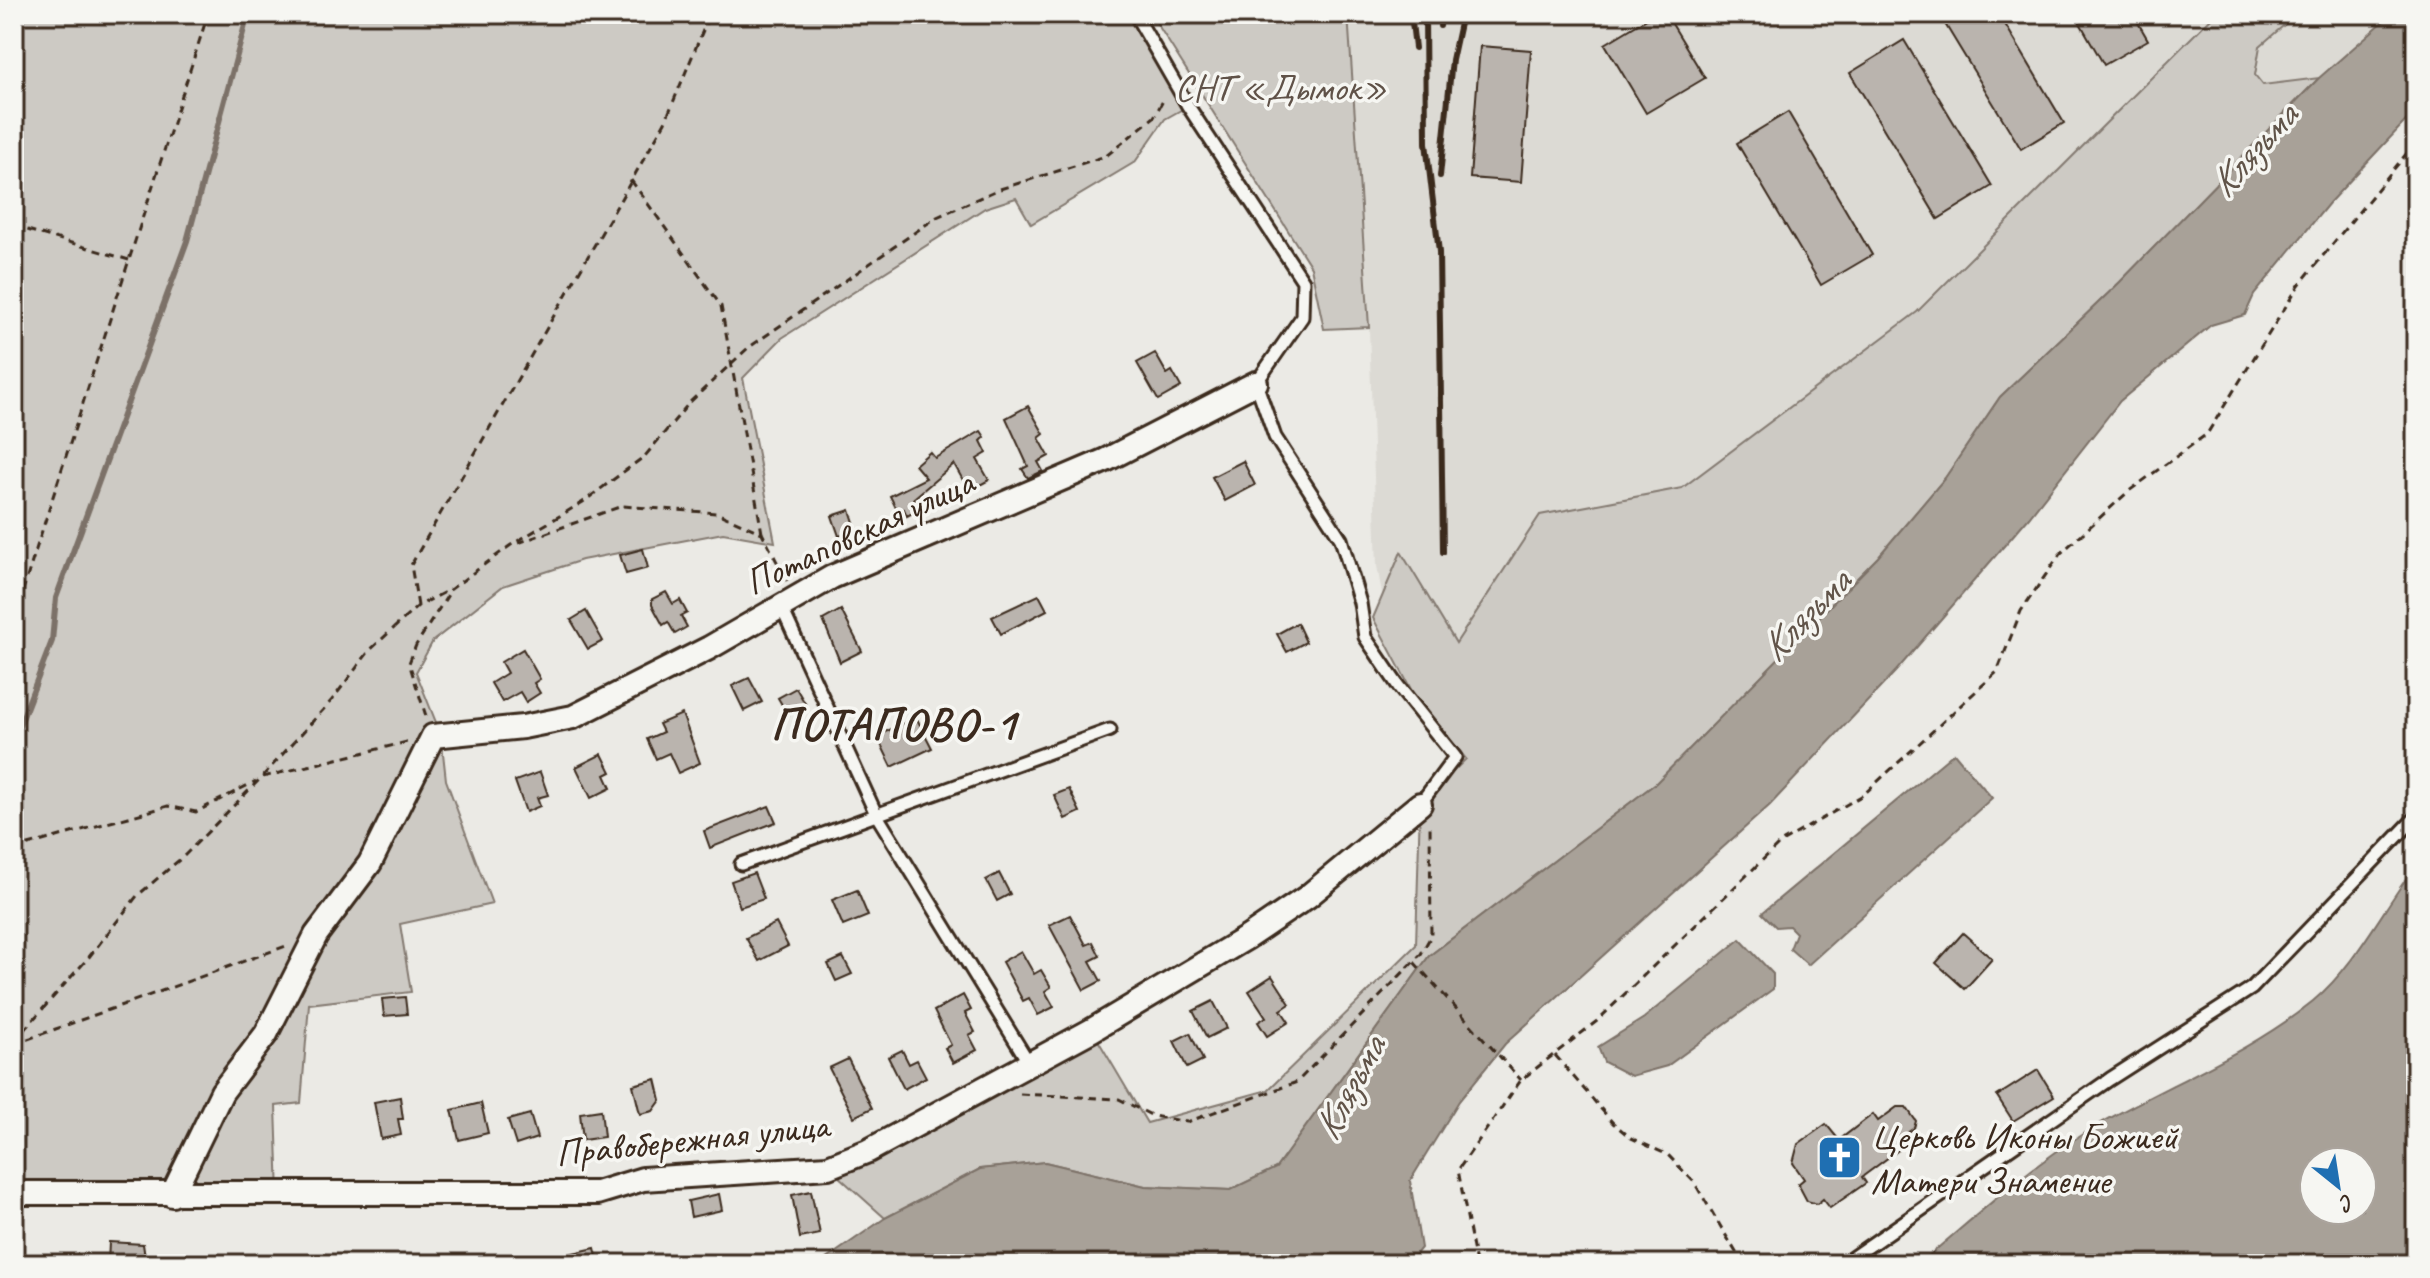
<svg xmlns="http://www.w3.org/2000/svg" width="2430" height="1278" font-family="Caveat,sans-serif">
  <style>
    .built { fill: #dcdad4 }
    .green { fill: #cdcac4; stroke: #847a71; stroke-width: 2 }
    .water { fill: #a8a198; stroke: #7c7167; stroke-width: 2; fill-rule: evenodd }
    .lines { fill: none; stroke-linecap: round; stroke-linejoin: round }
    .stream { stroke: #7c7167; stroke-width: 6 }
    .building { fill: #bab4ae; stroke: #3b2a1e; stroke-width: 2 }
    .lane-casing { stroke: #3b2a1e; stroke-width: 17 }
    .street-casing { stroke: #3b2a1e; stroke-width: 28 }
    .path { stroke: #3b2a1e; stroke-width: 3; stroke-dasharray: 8 6; stroke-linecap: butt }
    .lane { stroke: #f6f6f2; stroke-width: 11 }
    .street { stroke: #f6f6f2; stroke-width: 22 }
    .rail { stroke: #3b2a1e; stroke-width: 6 }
    .labels { text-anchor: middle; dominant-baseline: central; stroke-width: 7; stroke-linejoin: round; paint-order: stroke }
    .park-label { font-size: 38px; fill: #605248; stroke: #f6f6f2 }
    .street-label { font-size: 38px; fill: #3b2a1e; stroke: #f6f6f2 }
    .poi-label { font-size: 38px; fill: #3b2a1e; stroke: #f6f6f2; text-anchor: start }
    .water-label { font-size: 40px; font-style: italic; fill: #615449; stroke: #f6f6f2 }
    .district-label { font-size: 46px; font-weight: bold; letter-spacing: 2px; fill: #3b2a1e; stroke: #f6f6f2 }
  </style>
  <rect width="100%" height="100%" fill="#ebeae5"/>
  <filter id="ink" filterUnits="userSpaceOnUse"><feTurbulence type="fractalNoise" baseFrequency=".0125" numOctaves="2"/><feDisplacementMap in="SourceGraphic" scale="16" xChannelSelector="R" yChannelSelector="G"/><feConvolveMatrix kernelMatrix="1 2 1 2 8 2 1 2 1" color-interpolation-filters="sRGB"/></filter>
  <g filter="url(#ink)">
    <path class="built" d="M1348 14H2392L2319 78 2120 282 2000 397 1945 478 1878 557 1656 783 1392 648 1377 566 1369 327Z"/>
    <g class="green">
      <path d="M14 14H1135L1188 106 1165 119 1135 162 1031 224 1016 198 985 208 782 338 743 378 775 542 723 533 582 560 503 586 433 641 416 672 441 735 446 780 492 904 400 924 411 992 309 1004 301 1103 276 1106 279 1196 14 1193Z"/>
      <path d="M1151 14H1348L1369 327 1324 329 1311 267Z"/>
      <path d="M2215 14H2297L2260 46 2255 75 2263 85 2319 78 2120 282 2000 397 1945 478 1878 557 1656 783 1429 956 1276 1168 1230 1190 1145 1186 1045 1162 980 1169 885 1218 828 1167 1092 1030 1147 1123 1268 1090 1416 945 1420 804 1466 759 1413 693 1373 618 1401 552 1456 643 1540 515 1682 488 1917 312Z"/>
    </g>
    <g class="water">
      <path d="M2392 14H2416V110L2329 203 2254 295 2245 315 2211 325 2120 401 2029 517 1896 671 1770 805 1505 1044 1459 1101 1410 1181 1421 1248 1408 1264H819L885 1218 980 1169 1045 1162 1145 1186 1230 1190 1276 1168 1429 956 1656 783 1878 557 1945 478 2000 397 2120 282 2319 78Z"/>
      <path d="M1954 753 1992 798 1808 965 1790 949 1796 933 1789 926 1776 927 1762 913Z"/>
      <path d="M2416 865V1264H1919C1973 1219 2026 1169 2086 1132 2160 1087 2246 1056 2313 1001 2356 965 2382 910 2416 865ZM2314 1162H2362V1210H2314Z"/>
      <path d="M1740 939 1773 974V989L1667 1066 1631 1076 1604 1062 1598 1047 1644 1018Z"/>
    </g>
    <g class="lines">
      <path class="stream" d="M14 740 52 641 56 598 187 241 248 14"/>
    </g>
    <g class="building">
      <path d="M1655 14H1666L1705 78 1646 113 1605 44Z"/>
      <path d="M1939 14H1999L2064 123 2021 149Z"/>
      <path d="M2075 14H2133L2148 40 2104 65Z"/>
      <path d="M1904 40 1992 186 1938 219 1850 73Z"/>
      <path d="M1480 46 1531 50 1521 182 1470 178Z"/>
      <path d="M1788 112 1872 255 1821 285 1737 143Z"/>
      <path d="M1155 353 1167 374 1172 371 1181 387 1158 400 1137 363Z"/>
      <path d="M1028 406 1044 434 1039 438 1049 456 1038 462 1043 471 1028 478 1022 469 1028 466 1006 418Z"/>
      <path d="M981 431 985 437 981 441 987 453 977 459 989 480 969 491 954 464 914 498 920 509 907 516 904 509 898 512 890 496 926 478 915 465 930 452 935 458Z"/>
      <path d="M1243 461 1255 485 1225 501 1212 477Z"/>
      <path d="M850 510 857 531 839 536 832 516Z"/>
      <path d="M643 549 648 568 626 574 620 555Z"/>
      <path d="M666 592 673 604 680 600 687 613 681 616 687 627 675 634 668 622 663 625 652 605V599Z"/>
      <path d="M1039 595 1047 610 1001 634 992 617Z"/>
      <path d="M841 610 862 651 840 662 823 620Z"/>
      <path d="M586 611 603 641 588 649 571 620Z"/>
      <path d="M1297 623 1306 642 1287 652 1277 634Z"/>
      <path d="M523 649 540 679 534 683 540 693 526 702 520 692 502 702 491 683 507 673 501 662Z"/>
      <path d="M749 678 762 702 744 711 732 686Z"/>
      <path d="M796 688 806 705 788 715 778 698Z"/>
      <path d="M682 714 700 763 678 773 669 753 656 759 647 739 663 732 659 724Z"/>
      <path d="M916 717 932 748 892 767 877 736Z"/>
      <path d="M602 754 611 772 605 775 611 788 591 798 576 767Z"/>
      <path d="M540 772 548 795 537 798 540 806 526 812 515 781Z"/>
      <path d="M1069 789 1080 812 1065 819 1054 795Z"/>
      <path d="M769 806 776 822 710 848 704 831Z"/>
      <path d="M754 873 764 899 740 907 731 881Z"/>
      <path d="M999 873 1010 894 997 901 986 880Z"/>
      <path d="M857 890 868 916 843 926 832 900Z"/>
      <path d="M1070 915 1086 945 1093 942 1100 956 1090 961 1101 981 1084 990 1049 925Z"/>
      <path d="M776 923 788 946 759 961 746 938Z"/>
      <path d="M1963 933 1992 959 1965 989 1936 963Z"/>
      <path d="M1021 951 1034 974 1041 970 1051 987 1045 991 1054 1007 1038 1015 1029 998 1023 1001 1002 962Z"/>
      <path d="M843 957 852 974 836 981 828 964Z"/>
      <path d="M1272 976 1290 1004 1281 1010 1289 1022 1267 1036 1258 1022 1266 1017 1249 991Z"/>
      <path d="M963 995 971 1010 965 1013 975 1032 969 1035 977 1050 953 1063 945 1048 951 1045 934 1011Z"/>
      <path d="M405 997 407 1014 384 1016 382 999Z"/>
      <path d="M1213 1001 1227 1028 1207 1038 1193 1011Z"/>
      <path d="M1190 1033 1203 1060 1187 1068 1174 1041Z"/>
      <path d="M902 1050 909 1064 917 1060 926 1077 904 1089 888 1057Z"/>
      <path d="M848 1059 872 1108 854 1117 829 1068Z"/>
      <path d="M2038 1070 2054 1096 2013 1121 1997 1096Z"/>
      <path d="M656 1079 661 1100 653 1111 640 1114 633 1085Z"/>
      <path d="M400 1097 403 1119H398L401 1135 381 1139 374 1102Z"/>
      <path d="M481 1103 488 1133 459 1140 452 1110Z"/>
      <path d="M1897 1107H1906L1916 1121 1914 1128 1896 1141 1901 1148 1862 1177 1866 1183 1830 1208 1823 1199 1817 1204 1807 1201 1798 1184 1804 1179 1793 1163 1798 1144 1826 1124 1839 1140 1873 1114 1878 1121Z"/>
      <path d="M601 1110 604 1137 583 1140 580 1113Z"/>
      <path d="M530 1114 537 1138 516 1145 508 1120Z"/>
      <path d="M811 1191 820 1234 800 1238 792 1195Z"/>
      <path d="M719 1194 722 1210 691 1217 688 1201Z"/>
      <path d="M109 1242 143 1244 146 1264H108Z"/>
      <path d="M595 1248 599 1264H552L551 1258Z"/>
    </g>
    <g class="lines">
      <defs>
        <g id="lane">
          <path d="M1135 14 1188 106 1303 281 1302 317 1256 383 1275 437 1341 539 1360 603 1365 637 1399 687 1455 757 1420 804"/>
          <path d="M780 604 876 814 1029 1063"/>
          <path d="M741 864 1110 730"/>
          <path d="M1843 1264 2110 1079 2252 988 2416 817"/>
        </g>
        <g id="street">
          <path d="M14 1193H597L643 1179 828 1167 868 1151 1092 1030 1248 937 1307 897 1420 804"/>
          <path d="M172 1195 222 1092 266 1034 316 935 370 863 433 736 523 727 573 717 709 648 832 577 1106 460 1256 383"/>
        </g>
      </defs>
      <use href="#lane" class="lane-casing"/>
      <use href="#street" class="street-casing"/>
      <g class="path">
        <path d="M631 180 721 306 762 533"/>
        <path d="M14 226 129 260"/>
        <path d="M518 543 622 506 717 513 762 533 787 581"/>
        <path d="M418 606 411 565 665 122 706 23 705 14"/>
        <path d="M14 618 208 14"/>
        <path d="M426 716 409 663 416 645 451 590"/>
        <path d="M263 777 407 742"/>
        <path d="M14 849 168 806 196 812 256 781"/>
        <path d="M1414 962 1521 1080"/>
        <path d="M14 1041 89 957 137 896 185 855 261 778 332 700 370 650 418 606 451 589 511 545 583 502 645 456 689 403 748 348 937 217 997 190 1106 156 1154 117 1165 97"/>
        <path d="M14 1044 286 946"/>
        <path d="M1555 1055 1613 1123 1631 1138 1668 1155 1694 1182 1743 1264"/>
        <path d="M1020 1094 1119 1099 1153 1116 1187 1122 1297 1082 1421 954 1431 936 1430 823"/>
        <path d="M1476 1264 1458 1170 1521 1080 1597 1021 1780 843 1863 795 1997 672 2021 611 2060 554 2129 491 2207 434 2299 285 2416 142"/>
      </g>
      <use href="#lane" class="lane"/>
      <use href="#street" class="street"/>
      <g class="rail">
        <path d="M1411 14 1415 48"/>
        <path d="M1425 14 1426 143 1439 252 1443 552"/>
        <path d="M1440 26 1441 14"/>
        <path d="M1440 176 1452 60 1462 14"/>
      </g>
    </g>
  </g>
  <defs>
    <symbol id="church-square" viewBox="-11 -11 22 22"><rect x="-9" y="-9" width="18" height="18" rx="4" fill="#1f6fb2" stroke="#f6f6f2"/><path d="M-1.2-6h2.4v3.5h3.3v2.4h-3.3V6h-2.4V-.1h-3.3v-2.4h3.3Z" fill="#fff"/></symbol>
  </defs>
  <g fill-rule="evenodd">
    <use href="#church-square" x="1814" y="1132" width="51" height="51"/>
  </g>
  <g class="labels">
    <g class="park-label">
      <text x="1281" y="87">СНТ «Дымок»</text>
    </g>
    <g class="street-label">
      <text transform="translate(859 532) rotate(-25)">Потаповская улица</text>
      <text transform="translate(692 1139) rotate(-6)">Правобережная улица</text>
    </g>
    <g class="poi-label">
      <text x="1871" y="1136">Церковь Иконы Божией<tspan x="1871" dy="44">Матери Знамение</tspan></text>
    </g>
    <g class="water-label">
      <text transform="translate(2253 150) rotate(-48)">Клязьма</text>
      <text transform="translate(1805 615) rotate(-46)">Клязьма</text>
      <text transform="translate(1349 1088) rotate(-62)">Клязьма</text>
    </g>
    <g class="district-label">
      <text x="894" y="724">ПОТАПОВО-1</text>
    </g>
  </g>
  <rect width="2430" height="1278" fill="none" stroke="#f6f6f2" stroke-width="48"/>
  <rect x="24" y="24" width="2382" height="1230" fill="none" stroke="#3b2a1e" stroke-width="3" filter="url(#ink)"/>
  <g transform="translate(2338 1186) rotate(150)"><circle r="38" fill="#f6f6f2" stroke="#aba49d" stroke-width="2"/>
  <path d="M0-6L14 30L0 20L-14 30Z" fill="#1f6fb2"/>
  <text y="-12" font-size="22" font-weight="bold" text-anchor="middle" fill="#3b2a1e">С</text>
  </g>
</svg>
